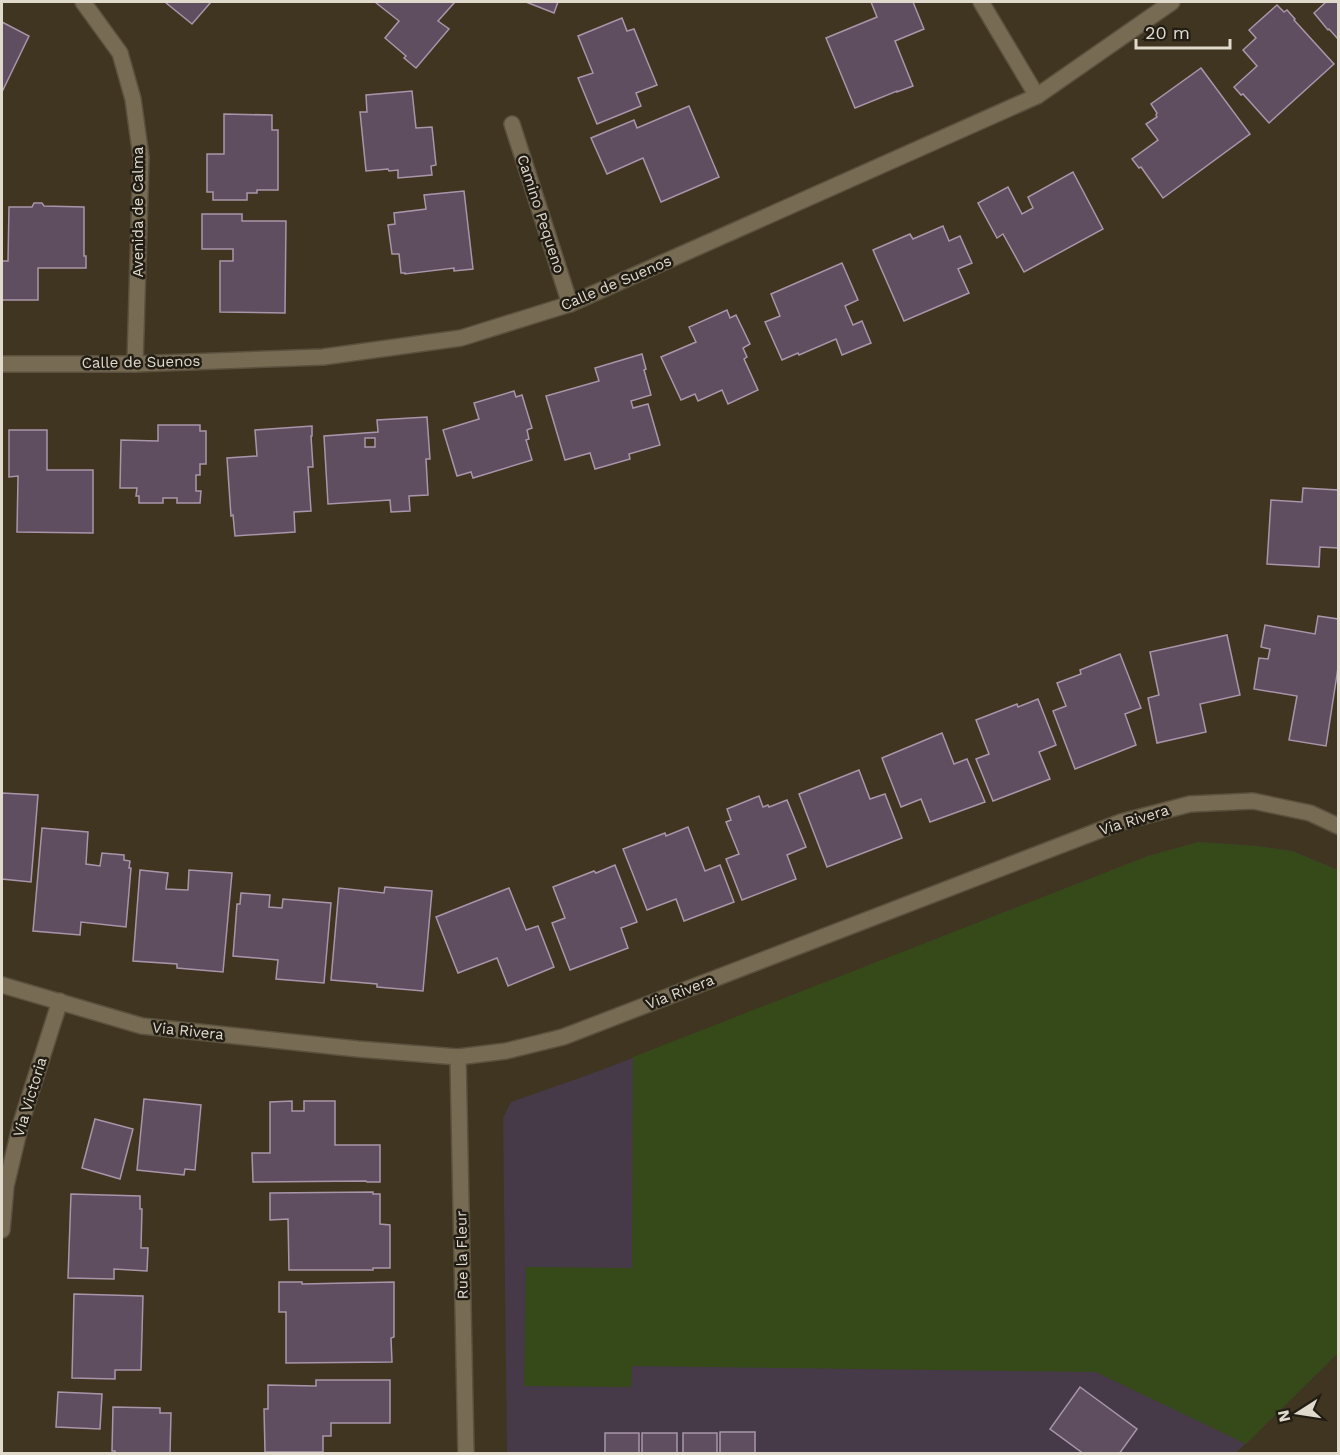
<svg xmlns="http://www.w3.org/2000/svg" width="1340" height="1455" font-family="'Work Sans',sans-serif">
  <style>
    .education { fill: #463948 }
    .green { fill: #354a18 }
    .building { fill: #5f4e60; stroke: #a995aa; stroke-width: 1.5; fill-rule: evenodd }
    .lines { fill: none; stroke-linecap: round; stroke-linejoin: round }
    .street-casing { stroke: #5a513e; stroke-width: 18 }
    .secondary-casing { stroke: #5a513e; stroke-width: 18 }
    .street { stroke: #776b54; stroke-width: 15 }
    .secondary { stroke: #776b54; stroke-width: 15 }
    .labels { text-anchor: middle; dominant-baseline: central; stroke-width: 5; stroke-linejoin: round; paint-order: stroke }
    .street-label { font-size: 15px; fill: #e0dacd; stroke: #221d14 }
  </style>
  <rect width="100%" height="100%" fill="#403520"/>
  <path class="education" d="M1198 842 1257 846 1292 851 1338 870V1353L1236 1453H507L503 1118 511 1102 599 1071 1148 856Z"/>
  <path class="green" d="M1198 842 1257 846 1292 851 1338 870V1353L1246 1444 1096 1372 632 1366 631 1387 524 1386 526 1267 632 1268 633 1057 1148 856Z"/>
  <g class="building">
    <path d="M165 2H211L192 24Z"/>
    <path d="M375 2H455L438 21 449 29 416 68 404 58 406 56 385 38 399 21Z"/>
    <path d="M526 2H558L554 13Z"/>
    <path d="M871 2H913L924 29 895 41 913 86 897 92V91L855 108 826 38 877 17Z"/>
    <path d="M1326 2H1338V39L1329 29 1328 30 1314 13Z"/>
    <path d="M1277 5 1284 12 1287 10 1295 19 1294 20 1334 64 1269 123 1243 94 1241 95 1234 87 1257 66 1243 50 1256 38 1249 30Z"/>
    <path d="M622 18 627 31 634 29 657 85 636 93 641 106 597 124 578 78 593 73 578 36Z"/>
    <path d="M2 22 29 36 2 92Z"/>
    <path d="M1201 68 1250 134 1163 198 1141 167 1139 168 1132 159 1158 140 1146 124 1157 117 1156 115 1157 113 1151 104Z"/>
    <path d="M412 91 416 128 432 127 436 165 431 166 432 175 398 178V170L389 171 388 169 366 171 360 112H367L366 95Z"/>
    <path d="M689 106 719 177 661 202 643 158 607 174 591 138 634 120 637 128Z"/>
    <path d="M224 114 272 115V130H278V190H257V193H247V200H213V192H207V154H224Z"/>
    <path d="M1073 172 1103 229 1024 272 1003 234 997 238 978 203 1008 187 1022 214 1033 208 1028 197Z"/>
    <path d="M464 191 473 269 454 271V268L405 274V273H401L399 254H392L388 225 395 224 394 213 426 209 424 195Z"/>
    <path d="M34 203H42L44 206 84 207V256H86V268H38V300H2V261H8L9 207H32Z"/>
    <path d="M202 214H242V221H286L285 313 220 312V261H233V249H202Z"/>
    <path d="M943 226 949 241 960 236 972 263 958 269 969 293 904 321 873 250 910 234 913 239Z"/>
    <path d="M842 263 858 300 845 306 853 325 862 321 871 343 842 355 836 339 799 355 798 353 782 360 765 322 780 316 771 294Z"/>
    <path d="M727 310 730 318 736 315 750 344 743 348 747 357 744 359 758 390 728 404 722 390 698 401 695 394 681 400 661 357 696 342 689 327Z"/>
    <path d="M642 354 646 369 644 370 651 395 631 401 633 408 648 404 660 445 629 454 630 459 595 469 590 453 565 460 546 396 599 381 595 368Z"/>
    <path d="M514 391 516 397 522 395 532 428 527 430 529 439 526 440 532 460 473 478 471 472 457 476 443 430 479 419 474 403Z"/>
    <path d="M427 417 430 459H426L428 495 409 496 410 511 391 512 390 500 328 504 324 436 378 432 377 420ZM365 438H375V447H365Z"/>
    <path d="M158 425H200V431H206V464H200V475H196V491H201L200 503H177V498H163V503H139V496H136L137 488H120L121 440 158 441Z"/>
    <path d="M312 426V436H311L313 467H308L311 511 294 512 295 532 235 536 233 515 231 516 227 458 257 456 255 430Z"/>
    <path d="M9 430H47V470H93V533L17 532 18 476 9 477Z"/>
    <path d="M1303 488 1338 490V548L1320 547 1319 567 1267 564 1271 500 1302 502Z"/>
    <path d="M1318 616 1338 619V668L1326 746 1289 740 1297 696 1254 689 1259 658 1268 659 1270 649 1261 647 1265 625 1315 634Z"/>
    <path d="M1227 635 1240 695 1200 704 1206 732 1157 743 1148 698 1159 695 1150 652Z"/>
    <path d="M1120 654 1141 708 1125 714 1136 745 1075 769 1053 711 1066 706 1057 683 1081 674 1080 670Z"/>
    <path d="M1038 699 1056 745 1039 752 1050 779 993 801 976 759 989 754 976 720 1017 704 1018 707Z"/>
    <path d="M942 733 954 764 967 759 985 802 930 822 921 799 901 807 882 758Z"/>
    <path d="M859 770 870 799 885 794 902 838 827 867 799 794Z"/>
    <path d="M2 793 38 795 31 882 2 879Z"/>
    <path d="M759 796 763 807 768 805 769 807 787 800 806 847 787 855 796 879 742 900 726 859 739 854 726 822 731 820 727 809Z"/>
    <path d="M688 827 705 871 720 865 734 902 684 921 676 899 647 910 623 849 665 833 666 836Z"/>
    <path d="M42 828 88 832 86 864 100 866 102 853 124 855V860L130 861 129 868H131L126 927 81 922 80 935 33 931Z"/>
    <path d="M615 865 637 922 621 928 628 948 570 970 552 923 565 918 553 887 594 871 596 873Z"/>
    <path d="M140 870 168 873 166 889 188 890 189 870 232 873 223 972 177 968V964L133 961Z"/>
    <path d="M385 887 432 891 423 991 377 987V984L331 980 339 888 384 893Z"/>
    <path d="M509 888 526 930 538 926 554 967 508 986 497 958 458 973 436 917Z"/>
    <path d="M241 893 270 895 269 907 282 908 283 899 331 903 324 983 276 979 278 960 233 956 237 904H240Z"/>
    <path d="M144 1099 201 1105 195 1170 185 1169 184 1175 137 1170Z"/>
    <path d="M292 1101V1111H304V1101H335V1145H380V1182H367L366 1181 253 1182 252 1153H270V1102Z"/>
    <path d="M95 1119 133 1129 120 1179 82 1168Z"/>
    <path d="M373 1192V1194H380V1224L390 1225V1268H373V1270H289L288 1219 270 1220V1193Z"/>
    <path d="M71 1194 140 1196V1209H142L141 1248H148L147 1271 114 1269V1279L68 1278Z"/>
    <path d="M279 1282H302V1284L394 1282V1337L391 1338 392 1362 286 1363V1312H279Z"/>
    <path d="M74 1294 143 1296 141 1370H115V1379L72 1378Z"/>
    <path d="M316 1380H390V1423H331V1436H323V1452H265L264 1409H268V1385L316 1386Z"/>
    <path d="M1080 1387 1137 1429 1119 1454H1084L1050 1429Z"/>
    <path d="M58 1392 102 1394 100 1429 56 1427Z"/>
    <path d="M113 1407 160 1408V1413H171L170 1454H115V1451H112Z"/>
    <rect x="720" y="1432" width="35" height="22"/>
    <rect x="605" y="1433" width="34" height="21"/>
    <rect x="642" y="1433" width="35" height="21"/>
    <rect x="683" y="1433" width="34" height="21"/>
  </g>
  <g class="lines">
    <defs>
      <g id="street">
        <path d="M83 2 120 53 133 99 141 157 135 364"/>
        <path d="M981 2 1037 96"/>
        <path d="M512 124 570 304"/>
        <path d="M2 364H135L323 357 461 338 570 304 1037 96 1172 2"/>
        <path d="M458 1057 466 1454"/>
        <path d="M2 1230 6 1186 21 1123 60 1001"/>
      </g>
      <path id="secondary" d="M2 985 142 1026 358 1049 458 1057 506 1051 563 1037 1121 822 1190 804 1253 801 1310 813 1338 826"/>
    </defs>
    <use href="#street" class="street-casing"/>
    <use href="#secondary" class="secondary-casing"/>
    <use href="#street" class="street"/>
    <use href="#secondary" class="secondary"/>
  </g>
  <g class="labels">
    <g class="street-label">
      <text transform="translate(138 212) rotate(-90)">Avenida de Calma</text>
      <text transform="translate(541 214) rotate(72)">Camino Pequeno</text>
      <text transform="translate(616 283) rotate(-23)">Calle de Suenos</text>
      <text transform="translate(141 362) rotate(-1)">Calle de Suenos</text>
      <text transform="translate(1134 820) rotate(-17)">Via Rivera</text>
      <text transform="translate(680 992) rotate(-21)">Via Rivera</text>
      <text transform="translate(188 1031) rotate(6)">Via Rivera</text>
      <text transform="translate(30 1097) rotate(-73)">Via Victoria</text>
      <text transform="translate(462 1255) rotate(-91)">Rue la Fleur</text>
    </g>
  </g>
  <rect width="1340" height="1455" fill="none" stroke="#e0dacd" stroke-width="6"/>
  <g transform="translate(1298 1413) rotate(258)" stroke="#221d14" stroke-width="4.5" paint-order="stroke">
  <path d="M0-4.5L10 22L0 15L-10 22Z" fill="#e0dacd"/>
  <text y="-9" font-size="16" font-weight="bold" text-anchor="middle" fill="#e0dacd">N</text>
  </g>
  <path d="M1136 39v9h94v-9" fill="none" stroke="#e0dacd" stroke-width="3"/>
  <text x="1145" y="39" font-size="18" fill="#e0dacd" stroke="#221d14" stroke-width="4.5" paint-order="stroke">20 m</text>
</svg>
